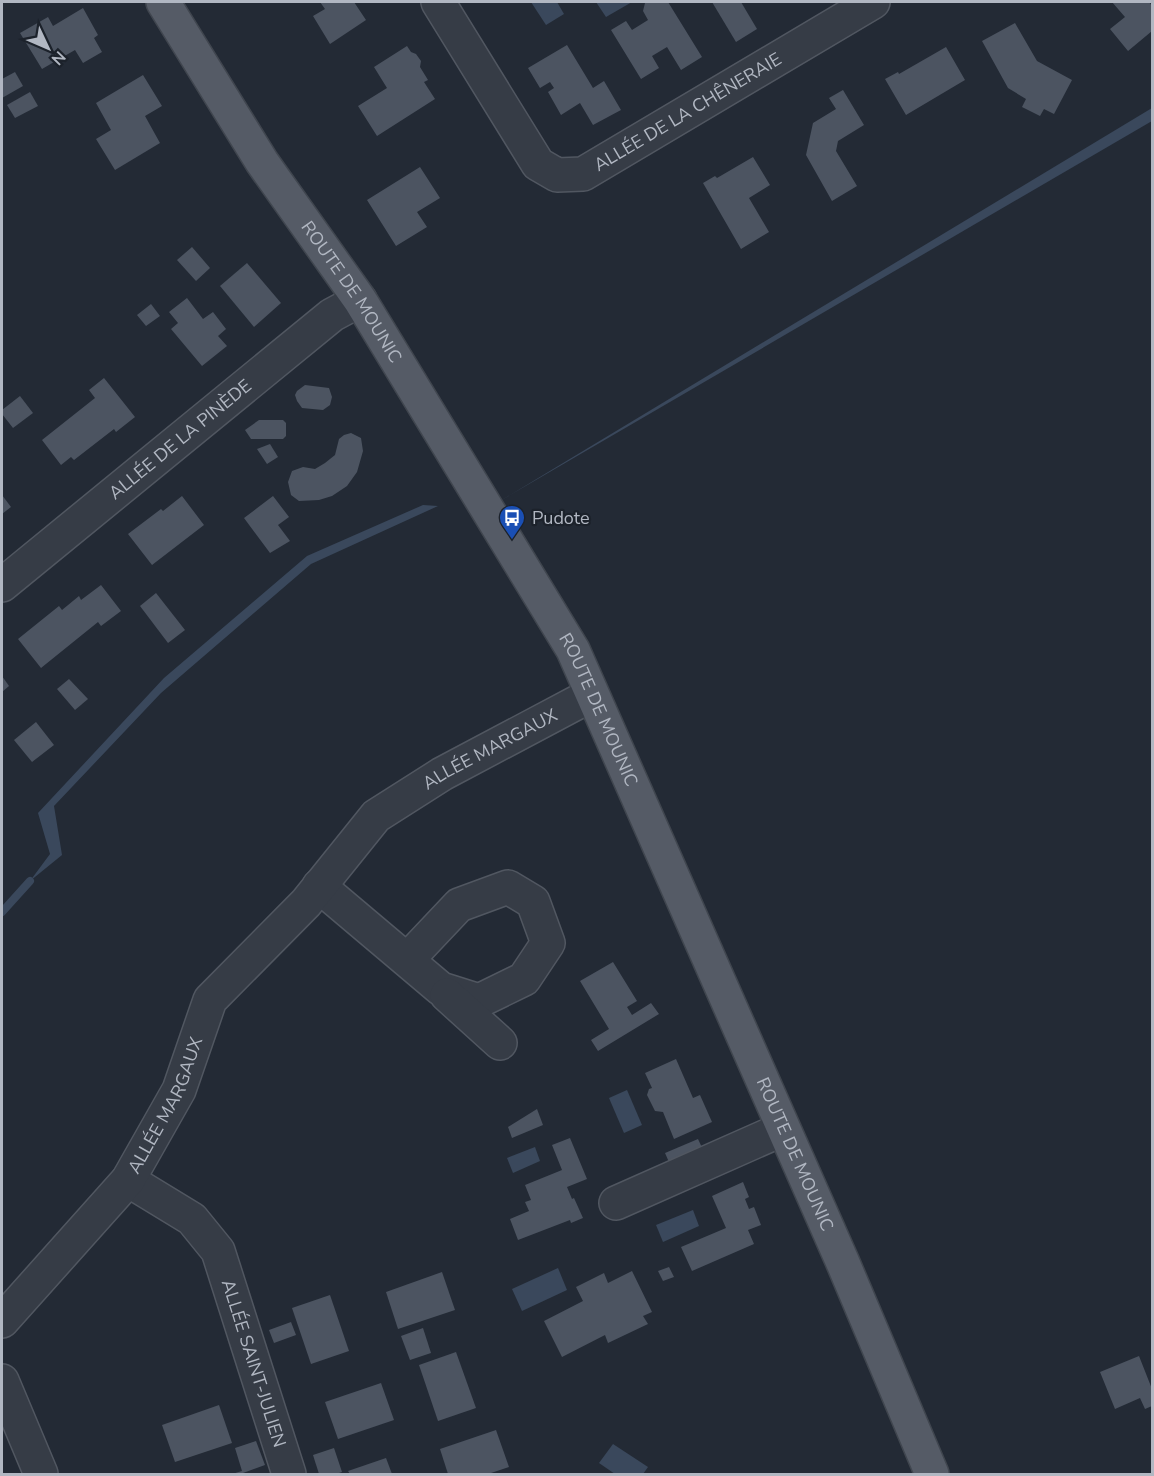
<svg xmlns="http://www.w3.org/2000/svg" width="1154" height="1476" font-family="'Nunito Sans',sans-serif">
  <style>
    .water { fill: #3a485c }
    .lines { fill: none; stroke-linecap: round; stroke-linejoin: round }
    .stream { stroke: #3a485c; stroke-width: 8 }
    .building { fill: #4c5461 }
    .minor-casing { stroke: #515761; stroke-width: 36 }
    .major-casing { stroke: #40464f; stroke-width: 36 }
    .minor { stroke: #363c46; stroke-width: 33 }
    .major { stroke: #555b66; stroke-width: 33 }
    .labels { text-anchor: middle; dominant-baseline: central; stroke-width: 4.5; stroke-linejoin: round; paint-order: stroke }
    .street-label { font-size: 18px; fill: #b1b7c2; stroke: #1c222b }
    .poi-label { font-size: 18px; fill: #b1b7c2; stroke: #1c222b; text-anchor: start }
  </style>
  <rect width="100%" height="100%" fill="#232a35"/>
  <g class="water">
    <path d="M531 2H557L564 14 546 25Z"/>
    <path d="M596 2H632L606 17Z"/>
    <path d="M1152 108V121L500 501Z"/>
    <path d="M423 505 438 506 311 564 161 693 54 806 62 855 30 881 50 854 38 813 164 678 307 556Z"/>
    <path d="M627 1090 642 1125 624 1133 609 1098Z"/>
    <path d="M535 1147 540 1161 513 1173 507 1158Z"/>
    <path d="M693 1210 699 1226 663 1242 656 1225Z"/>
    <path d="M558 1268 567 1290 522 1311 512 1289Z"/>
    <path d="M613 1444 648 1467 643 1474H615L599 1463Z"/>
  </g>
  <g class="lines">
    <path class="stream" d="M2 912 30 881"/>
  </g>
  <g class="building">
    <path d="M320 2H354L366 20 330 44 313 16 325 9Z"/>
    <path d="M648 2H668L702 57 681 70 667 47 652 56 659 68 641 79 611 30 626 21 632 30 648 20 643 11 645 3Z"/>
    <path d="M712 2H741L757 29 736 42Z"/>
    <path d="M1112 2H1149L1152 6V31L1128 51 1110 29 1125 17Z"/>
    <path d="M83 8 98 35 94 38 102 52 83 63 75 50 42 69 20 33 48 17 53 26Z"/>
    <path d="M1015 23 1037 61 1072 80 1054 114 1044 109 1040 116 1022 107 1026 99 1008 88 982 41Z"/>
    <path d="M567 45 593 88 604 81 621 110 593 125 580 103 561 115 548 92 554 88 550 82 540 88 528 68Z"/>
    <path d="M407 46 411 52 416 54 421 61 420 67 428 80 424 82 435 99 377 136 358 106 387 88 374 67Z"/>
    <path d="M946 47 965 80 906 115 885 79 898 72 899 74Z"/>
    <path d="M15 72 23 86 2 98V79Z"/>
    <path d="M143 75 162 106 145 116 160 143 115 170 96 139 111 130 96 103Z"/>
    <path d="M843 90 864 125 838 141 836 151 857 186 832 201 806 155 813 123 836 109 829 98Z"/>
    <path d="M30 92 38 106 15 118 7 105Z"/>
    <path d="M753 157 770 185 749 198 769 232 741 249 703 183 715 176 717 178Z"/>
    <path d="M420 167 440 198 417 212 427 227 396 246 367 200Z"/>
    <path d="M192 247 210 268 196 281 177 260Z"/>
    <path d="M247 263 281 303 254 327 220 286Z"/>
    <path d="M187 298 203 319 213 312 226 329 218 336 227 346 202 366 171 329 178 323 169 312Z"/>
    <path d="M151 304 160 316 146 326 137 315Z"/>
    <path d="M104 378 135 417 116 432 114 429 74 460 71 457 61 465 42 440 95 398 89 390Z"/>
    <path d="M305 385 329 388 332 397 330 405 323 410 302 408 297 401 295 395 297 391Z"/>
    <path d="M20 396 33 413 13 428 2 414V410Z"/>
    <path d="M259 420H283L286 423V436L283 439H251L245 430Z"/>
    <path d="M351 433 361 438 363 451 357 472 347 486 332 496 319 500 299 501 291 495 288 482 292 471 303 467 315 469 325 463 335 455 339 439 344 435Z"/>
    <path d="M270 444 278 457 267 464 257 449Z"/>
    <path d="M2 495 11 507 2 514Z"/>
    <path d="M182 496 204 525 152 565 128 534 161 509 163 511Z"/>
    <path d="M273 496 289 517 278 525 290 541 270 553 244 518Z"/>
    <path d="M101 585 121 611 101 626 98 622 41 668 18 639 59 606 62 610 79 596 81 600Z"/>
    <path d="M156 593 185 630 168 643 140 606Z"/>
    <path d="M2 676 9 686 2 692Z"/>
    <path d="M69 679 88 699 75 710 57 689Z"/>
    <path d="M36 722 54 745 32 762 14 740Z"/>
    <path d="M613 962 637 1001 627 1007 632 1015 651 1003 659 1014 598 1051 591 1040 609 1029 580 981Z"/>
    <path d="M676 1059 693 1098 700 1095 712 1122 674 1139 663 1112 655 1111 647 1095 649 1089 652 1088 645 1073Z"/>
    <path d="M537 1109 543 1125 512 1138 508 1127Z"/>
    <path d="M570 1138 587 1179 567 1187 572 1199 574 1198 583 1218 571 1223 570 1220 518 1240 510 1219 529 1211 525 1202 531 1200 525 1185 562 1170 552 1145Z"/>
    <path d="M698 1139 705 1154 672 1169 665 1153Z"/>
    <path d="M743 1182 749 1197 745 1199 749 1209 754 1207 761 1225 748 1230 754 1244 692 1271 681 1247 726 1228 712 1196Z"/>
    <path d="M669 1267 674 1277 663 1281 658 1271Z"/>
    <path d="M632 1271 652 1312 643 1316 648 1324 608 1343 605 1335 562 1357 544 1321 583 1301 576 1287 604 1273 608 1283Z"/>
    <path d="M442 1272 455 1310 398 1329 386 1292Z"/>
    <path d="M330 1295 349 1351 311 1364 292 1308Z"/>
    <path d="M291 1322 296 1335 274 1343 269 1330Z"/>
    <path d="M423 1328 431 1353 410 1360 401 1336Z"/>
    <path d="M456 1352 476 1408 438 1421 419 1365Z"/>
    <path d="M1139 1356 1152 1389V1406L1145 1409 1140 1398 1115 1409 1100 1372Z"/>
    <path d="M381 1383 394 1420 338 1439 325 1402Z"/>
    <path d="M219 1405 232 1443 175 1462 162 1425Z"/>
    <path d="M496 1430 509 1467 488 1474H448L440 1449Z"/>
    <path d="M256 1441 265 1465 243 1473 244 1474H232L242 1471 235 1448Z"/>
    <path d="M334 1448 342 1472 336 1474H319L313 1455Z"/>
    <path d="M386 1458 392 1474H350L348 1471Z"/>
  </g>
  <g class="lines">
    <defs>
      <g id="minor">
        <path id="s1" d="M438 2 538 164 557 175 583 174 873 2"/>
        <path id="s2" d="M2 585 332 315 360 300"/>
        <path d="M319 886 441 989 479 1001 524 979 548 943 533 902 508 887 459 905 407 960"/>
        <path d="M447 995 500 1043"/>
        <path id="s3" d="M128 1180 192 1219 218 1251 289 1474"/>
        <path d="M616 1203 783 1129"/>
        <path id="s4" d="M2 1321 128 1180 179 1090 210 1000 306 903 376 816 442 774 591 695"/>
        <path d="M2 1381 41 1474"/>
      </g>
      <g id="major">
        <path id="s5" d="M163 2 262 162 360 300 573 650 843 1263 932 1474"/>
      </g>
    </defs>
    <use href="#minor" class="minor-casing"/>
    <use href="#major" class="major-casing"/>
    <use href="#minor" class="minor"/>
    <use href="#major" class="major"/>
  </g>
  <defs>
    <symbol id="bus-pin" viewBox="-11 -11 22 30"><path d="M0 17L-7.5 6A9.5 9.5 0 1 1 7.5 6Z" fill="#1a4fb4" stroke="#1c222b"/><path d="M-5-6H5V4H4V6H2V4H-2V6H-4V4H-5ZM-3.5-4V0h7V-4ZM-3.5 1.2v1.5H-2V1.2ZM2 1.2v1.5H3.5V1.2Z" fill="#fff"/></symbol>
  </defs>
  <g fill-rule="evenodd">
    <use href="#bus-pin" x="497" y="503" width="30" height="40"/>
  </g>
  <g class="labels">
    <g class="street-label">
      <text stroke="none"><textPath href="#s1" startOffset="360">ALLÉE DE LA CHÊNERAIE</textPath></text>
      <text stroke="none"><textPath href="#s5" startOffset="346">ROUTE DE MOUNIC</textPath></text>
      <text stroke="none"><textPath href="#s2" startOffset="230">ALLÉE DE LA PINÈDE</textPath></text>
      <text stroke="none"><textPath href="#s5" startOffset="832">ROUTE DE MOUNIC</textPath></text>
      <text stroke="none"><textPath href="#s4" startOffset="768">ALLÉE MARGAUX</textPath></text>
      <text stroke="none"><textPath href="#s4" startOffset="273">ALLÉE MARGAUX</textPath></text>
      <text stroke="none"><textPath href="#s5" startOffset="1318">ROUTE DE MOUNIC</textPath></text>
      <text stroke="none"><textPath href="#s3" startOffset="234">ALLÉE SAINT-JULIEN</textPath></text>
    </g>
    <g class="poi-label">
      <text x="532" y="518">Pudote</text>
    </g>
  </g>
  <rect width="1154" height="1476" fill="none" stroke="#b1b7c2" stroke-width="6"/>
  <g transform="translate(48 48) rotate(134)" stroke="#1c222b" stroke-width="4.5" paint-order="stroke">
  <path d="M0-4.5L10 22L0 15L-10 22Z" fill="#b1b7c2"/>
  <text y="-9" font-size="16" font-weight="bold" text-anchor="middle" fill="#b1b7c2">N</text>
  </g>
</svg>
